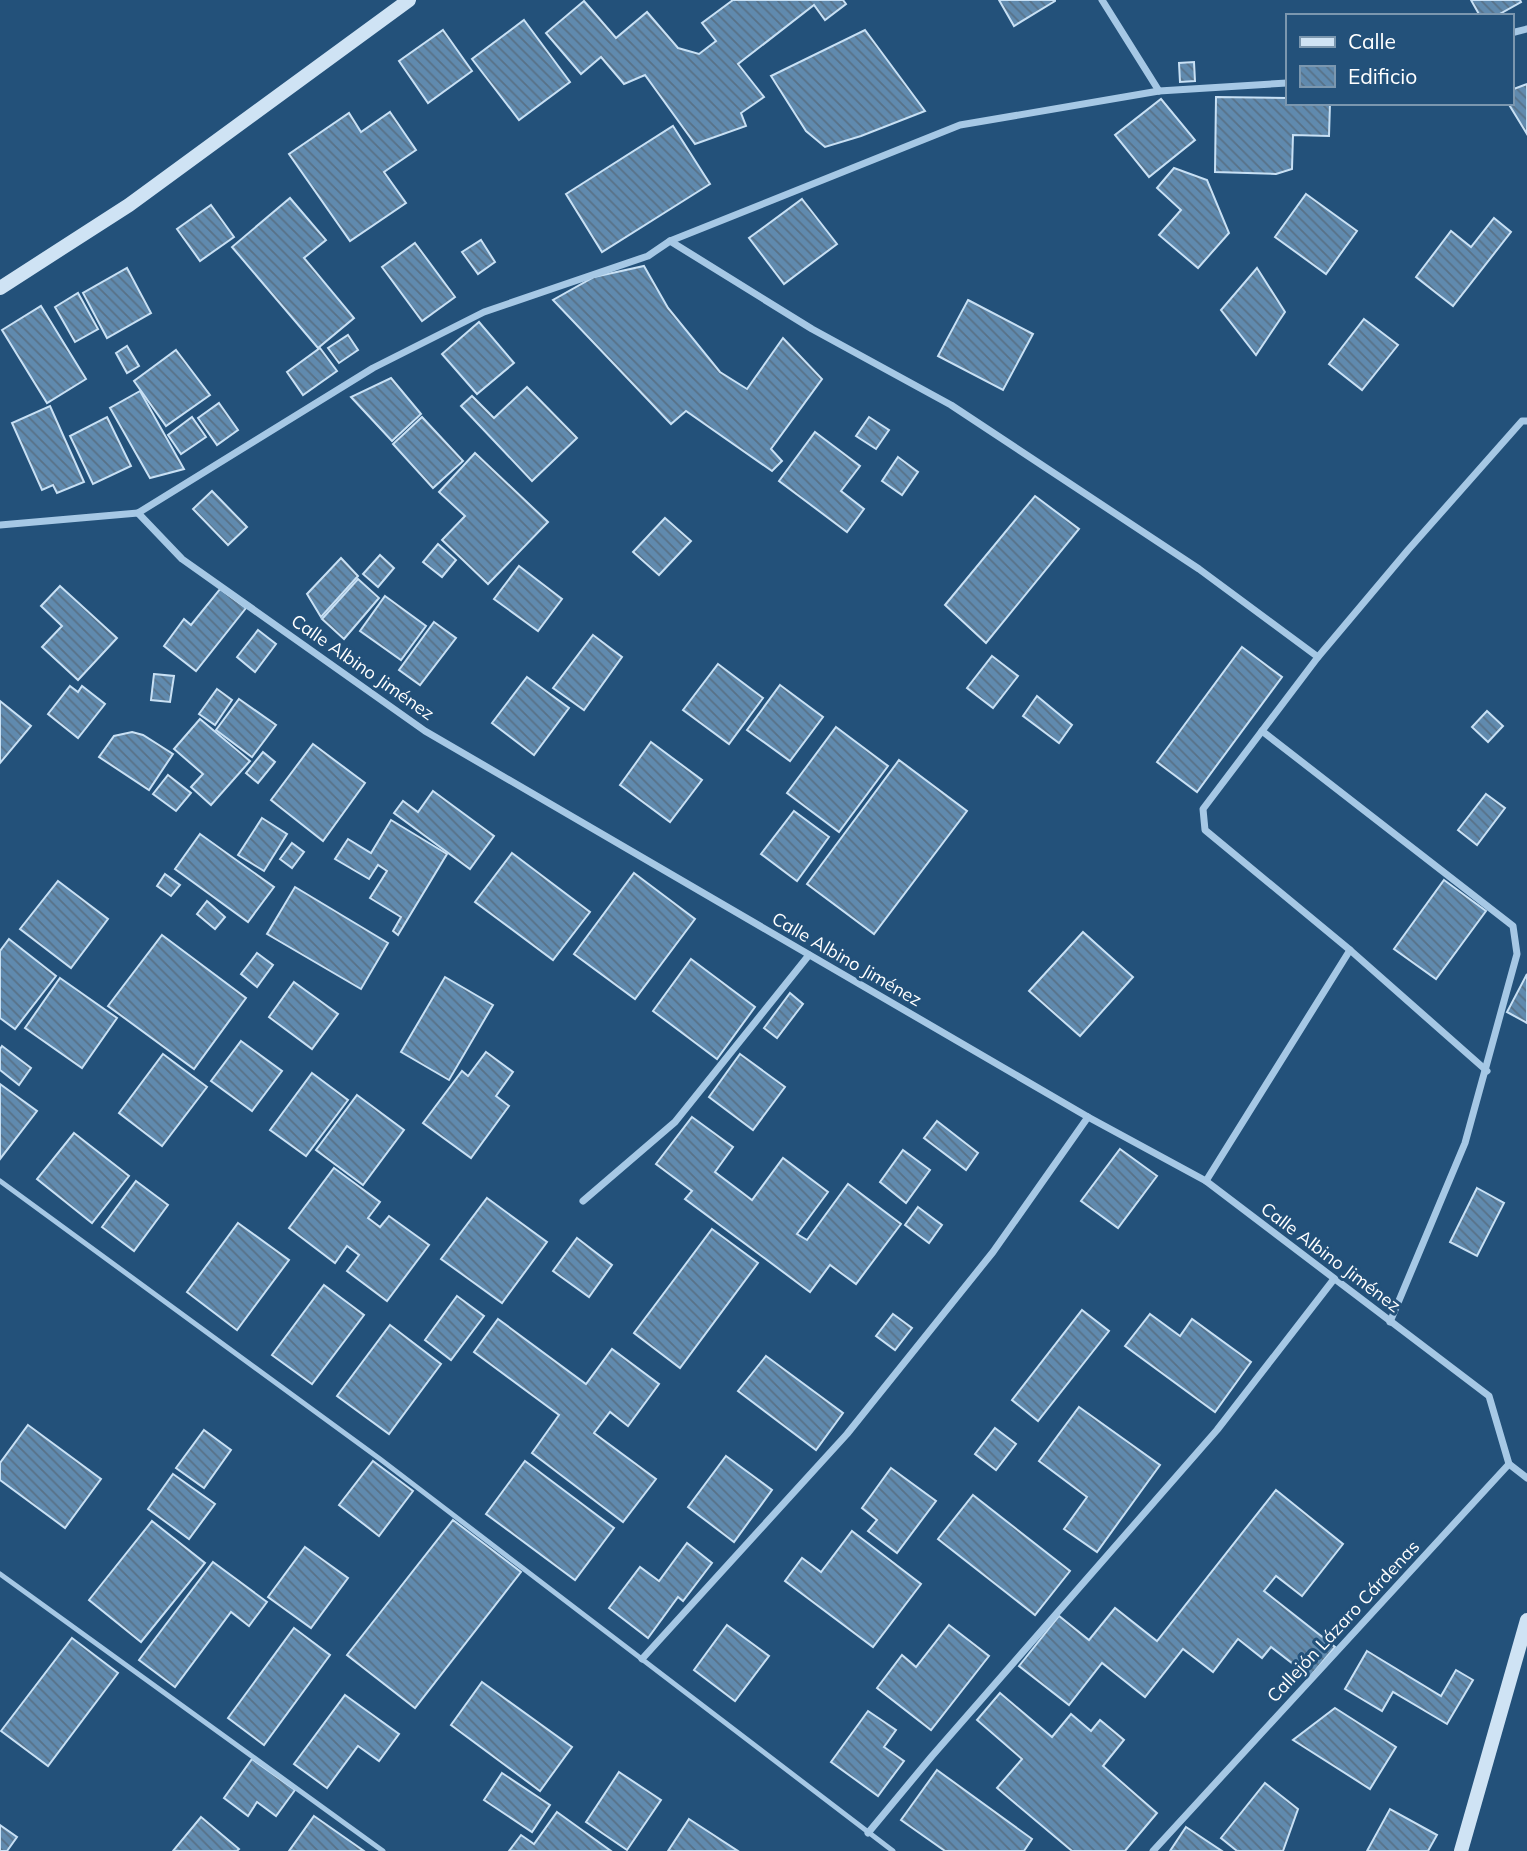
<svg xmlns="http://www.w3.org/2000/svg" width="1527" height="1851" font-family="Mulish,sans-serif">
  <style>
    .building { fill: url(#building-back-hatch); stroke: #c8e0f4; stroke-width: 2 }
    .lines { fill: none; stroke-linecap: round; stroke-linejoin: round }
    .lane { stroke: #a6c8e5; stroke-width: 5 }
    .street { stroke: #a6c8e5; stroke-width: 7 }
    .secondary { stroke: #cfe3f4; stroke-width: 14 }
    .labels { text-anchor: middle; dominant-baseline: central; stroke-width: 6; stroke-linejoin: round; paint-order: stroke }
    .street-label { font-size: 18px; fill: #fff; stroke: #23517a }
  </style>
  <defs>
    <pattern id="building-back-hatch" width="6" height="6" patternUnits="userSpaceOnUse" patternTransform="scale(1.75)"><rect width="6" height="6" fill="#608aae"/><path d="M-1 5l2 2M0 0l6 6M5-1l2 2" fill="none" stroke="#587187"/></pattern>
  </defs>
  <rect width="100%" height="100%" fill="#23517a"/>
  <g class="building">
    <path d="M733 0H843L846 4 825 20 814 5 738 64 764 97 741 113 746 126 695 144 645 75 624 84 601 57 581 74 546 33 584 1 616 38 647 12 678 48 699 54 716 41 702 23Z"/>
    <path d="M999 0H1055V1L1014 26Z"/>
    <path d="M1471 0H1520L1521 2 1496 16H1480Z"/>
    <path d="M524 20 570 82 519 120 472 59Z"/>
    <path d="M443 30 472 71 428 103 399 61Z"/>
    <path d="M865 30 925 111 861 136 825 147 806 131 771 76Z"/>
    <path d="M1194 62 1195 81 1180 82 1179 63Z"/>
    <path d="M1527 84V134L1508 103H1511V90Z"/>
    <path d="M1216 97 1287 98V103H1330L1329 136 1293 135 1292 169 1276 174 1215 172Z"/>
    <path d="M1161 99 1195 140 1149 177 1115 135Z"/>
    <path d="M390 112 416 150 384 172 406 203 350 241 289 154 349 113 361 132Z"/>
    <path d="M673 126 710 184 602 252 566 194Z"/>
    <path d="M1174 168 1207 180 1229 233 1198 268 1159 235 1181 210 1157 188Z"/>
    <path d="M1306 194 1357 231 1326 274 1275 237Z"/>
    <path d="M290 198 326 240 304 258 354 318 318 348 232 247Z"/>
    <path d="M802 199 837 244 784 284 749 238Z"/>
    <path d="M211 205 234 237 200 261 177 229Z"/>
    <path d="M1494 218 1511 232 1453 306 1416 277 1451 231 1471 247Z"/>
    <path d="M481 240 495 262 478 274 462 252Z"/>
    <path d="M415 243 455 297 422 321 382 267Z"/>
    <path d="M644 266 668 308 720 372 747 389 783 338 822 379 771 449 782 461 772 471 686 411 671 424 553 300 594 277Z"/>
    <path d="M127 268 151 313 107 338 83 293Z"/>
    <path d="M1257 268 1285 312 1256 355 1221 310Z"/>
    <path d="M78 293 98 329 75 342 55 307Z"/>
    <path d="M968 300 1033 334 1003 390 938 356Z"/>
    <path d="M41 306 86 379 47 403 2 330Z"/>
    <path d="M1364 319 1398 345 1362 390 1329 364Z"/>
    <path d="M479 322 514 363 477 394 442 354Z"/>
    <path d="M348 335 358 350 339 363 328 348Z"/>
    <path d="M127 346 139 366 127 373 116 353Z"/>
    <path d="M320 348 337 371 303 395 287 372Z"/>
    <path d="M176 350 210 395 166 426 134 381Z"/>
    <path d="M391 378 421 414 392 441 351 397Z"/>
    <path d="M527 387 577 438 532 481 461 406 472 396 494 418Z"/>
    <path d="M140 391 184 469 150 478 110 408Z"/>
    <path d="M219 403 238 430 217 445 198 418Z"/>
    <path d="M50 406 84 482 57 493 53 485 42 490 12 423Z"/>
    <path d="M107 417 131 466 93 484 70 436Z"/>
    <path d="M192 417 206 437 181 454 168 435Z"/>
    <path d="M422 417 463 461 433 488 393 444Z"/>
    <path d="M869 417 889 430 876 449 856 436Z"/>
    <path d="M815 432 860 466 841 491 864 509 847 532 779 481Z"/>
    <path d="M475 453 548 522 488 584 442 540 465 516 439 492Z"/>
    <path d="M898 457 918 472 902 495 882 481Z"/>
    <path d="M212 491 247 527 228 545 193 509Z"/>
    <path d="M1035 496 1079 529 986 643 945 605Z"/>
    <path d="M665 518 691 541 659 575 633 552Z"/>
    <path d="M438 544 456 560 442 577 423 562Z"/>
    <path d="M380 555 394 568 378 587 363 574Z"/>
    <path d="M341 558 358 576 321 617 307 594Z"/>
    <path d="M519 566 562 599 538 631 494 599Z"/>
    <path d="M358 579 379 598 344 639 322 619Z"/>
    <path d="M60 586 117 638 78 680 42 647 62 626 41 606Z"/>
    <path d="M220 589 246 608 196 671 164 646 184 619 191 625Z"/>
    <path d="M385 596 426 626 401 660 360 631Z"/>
    <path d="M434 622 456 638 420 685 399 670Z"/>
    <path d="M258 630 276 644 255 672 237 657Z"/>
    <path d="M593 635 622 657 584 710 553 688Z"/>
    <path d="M1242 647 1282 677 1197 792 1157 762Z"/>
    <path d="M992 656 1018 676 993 708 967 688Z"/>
    <path d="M718 664 763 698 729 744 683 710Z"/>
    <path d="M154 674 174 676 170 702 151 700Z"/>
    <path d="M527 677 569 708 534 755 492 723Z"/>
    <path d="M780 685 823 717 790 761 747 730Z"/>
    <path d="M70 686 78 692 82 686 105 704 78 738 48 714Z"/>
    <path d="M217 689 232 700 215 725 199 714Z"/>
    <path d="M1037 696 1072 725 1059 743 1023 716Z"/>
    <path d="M239 699 276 725 252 757 216 730Z"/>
    <path d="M0 701 31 726 0 763Z"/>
    <path d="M1487 711 1503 726 1488 742 1472 727Z"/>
    <path d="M200 719 250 761 211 805 191 787 203 774 174 749Z"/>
    <path d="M836 727 888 766 839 832 787 793Z"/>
    <path d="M132 732 143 735 173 754 149 790 99 757 114 736Z"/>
    <path d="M651 742 702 780 670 822 620 785Z"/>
    <path d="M313 744 365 783 323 841 271 800Z"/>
    <path d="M263 752 275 762 258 783 246 773Z"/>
    <path d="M899 760 967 811 874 934 807 884Z"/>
    <path d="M168 775 191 793 176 811 153 794Z"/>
    <path d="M433 791 494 836 470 869 394 813 403 801 418 812Z"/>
    <path d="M1486 794 1505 808 1477 845 1458 830Z"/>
    <path d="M794 811 829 837 797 881 761 854Z"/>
    <path d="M262 818 287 834 264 871 238 855Z"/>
    <path d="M391 820 447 854 398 935 393 931 401 917 370 898 387 871 378 865 369 879 335 859 348 839 371 853Z"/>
    <path d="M200 834 274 887 248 922 175 869Z"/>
    <path d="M292 843 304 852 292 868 280 859Z"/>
    <path d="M512 853 590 912 553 960 475 902Z"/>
    <path d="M634 873 695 919 635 999 574 954Z"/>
    <path d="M165 874 180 885 171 896 157 886Z"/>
    <path d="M1444 880 1486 911 1436 979 1394 949Z"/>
    <path d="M58 881 108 919 71 968 20 929Z"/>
    <path d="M295 887 388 943 361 989 267 934Z"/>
    <path d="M207 901 225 917 215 929 197 914Z"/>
    <path d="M1083 932 1133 977 1080 1036 1029 991Z"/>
    <path d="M162 935 246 998 194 1069 108 1006Z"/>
    <path d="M9 939 56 976 15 1029 0 1018V951Z"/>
    <path d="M257 953 273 965 257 987 241 974Z"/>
    <path d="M691 959 755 1007 717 1059 653 1011Z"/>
    <path d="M1527 974V1023L1507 1012Z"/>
    <path d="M445 977 493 1005 449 1080 401 1052Z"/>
    <path d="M60 978 117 1018 82 1068 25 1028Z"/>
    <path d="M294 982 338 1014 312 1049 269 1017Z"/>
    <path d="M790 993 803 1004 777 1038 764 1028Z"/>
    <path d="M241 1041 282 1071 252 1111 211 1081Z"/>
    <path d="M2 1046 31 1068 19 1085 0 1070V1049Z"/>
    <path d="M486 1052 513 1072 496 1096 509 1106 471 1158 423 1123 462 1071 468 1076Z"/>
    <path d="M163 1054 207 1087 162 1146 119 1113Z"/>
    <path d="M740 1054 785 1087 753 1130 709 1097Z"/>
    <path d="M312 1073 348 1100 306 1156 270 1130Z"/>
    <path d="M0 1084 37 1111 0 1159Z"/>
    <path d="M357 1095 404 1130 363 1185 316 1150Z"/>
    <path d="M692 1117 733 1147 715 1172 752 1200 783 1158 828 1192 797 1234 807 1240 848 1184 901 1224 856 1284 830 1265 810 1292 685 1199 692 1191 656 1164Z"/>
    <path d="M937 1121 978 1153 966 1170 924 1138Z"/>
    <path d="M74 1133 129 1176 92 1223 37 1179Z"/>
    <path d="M1120 1149 1157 1176 1118 1228 1081 1201Z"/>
    <path d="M903 1150 930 1170 906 1203 880 1182Z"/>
    <path d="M334 1168 380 1202 368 1218 380 1227 389 1216 429 1245 387 1301 347 1271 359 1255 347 1246 335 1263 289 1228Z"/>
    <path d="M136 1181 168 1205 134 1251 102 1227Z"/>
    <path d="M1477 1188 1504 1203 1477 1256 1450 1242Z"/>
    <path d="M487 1198 547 1242 502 1303 441 1259Z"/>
    <path d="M918 1207 942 1225 929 1243 905 1225Z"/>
    <path d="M238 1223 289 1260 237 1330 187 1292Z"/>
    <path d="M712 1229 758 1263 680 1368 634 1333Z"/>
    <path d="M577 1238 612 1265 589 1297 553 1271Z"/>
    <path d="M324 1285 364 1315 312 1384 272 1355Z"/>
    <path d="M457 1296 484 1316 451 1360 425 1340Z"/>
    <path d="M1082 1310 1109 1331 1038 1421 1012 1400Z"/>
    <path d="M893 1314 912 1328 895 1350 876 1336Z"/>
    <path d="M1150 1314 1180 1336 1192 1319 1251 1362 1215 1412 1125 1346Z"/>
    <path d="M498 1319 586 1384 612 1349 659 1384 628 1426 610 1412 594 1433 656 1479 623 1522 532 1453 559 1415 474 1352Z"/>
    <path d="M390 1325 441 1364 389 1434 337 1396Z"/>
    <path d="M766 1356 843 1413 816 1450 738 1391Z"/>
    <path d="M1079 1407 1160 1465 1097 1552 1064 1529 1087 1497 1039 1461Z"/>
    <path d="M28 1425 101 1479 65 1528 0 1480V1463Z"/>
    <path d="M995 1428 1016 1444 996 1470 975 1454Z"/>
    <path d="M204 1430 231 1450 204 1488 176 1468Z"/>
    <path d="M726 1456 772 1490 734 1542 688 1507Z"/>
    <path d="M373 1461 413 1491 379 1536 339 1505Z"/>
    <path d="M525 1461 614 1528 575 1580 486 1514Z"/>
    <path d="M891 1468 936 1501 897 1553 868 1531 877 1520 862 1508Z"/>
    <path d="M173 1474 215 1504 189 1539 148 1509Z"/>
    <path d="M1276 1490 1343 1544 1302 1596 1276 1576 1264 1591 1335 1647 1310 1677 1271 1647 1262 1658 1238 1639 1213 1672 1183 1649 1145 1697 1102 1663 1069 1705 1019 1666 1059 1616 1089 1640 1115 1608 1157 1641Z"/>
    <path d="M973 1495 1070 1571 1035 1615 938 1539Z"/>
    <path d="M453 1520 521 1572 415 1708 347 1655Z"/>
    <path d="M152 1521 205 1563 141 1642 89 1600Z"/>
    <path d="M852 1531 921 1584 873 1647 785 1581 802 1558 821 1572Z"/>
    <path d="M687 1543 712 1563 683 1601 678 1597 648 1638 609 1608 640 1567 659 1581Z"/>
    <path d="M305 1547 348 1578 311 1628 268 1597Z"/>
    <path d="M213 1562 267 1602 249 1626 231 1612 175 1687 139 1660Z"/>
    <path d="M727 1625 769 1656 735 1701 694 1670Z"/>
    <path d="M949 1625 989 1656 931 1730 877 1688 902 1655 916 1667Z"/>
    <path d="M294 1628 330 1655 264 1745 228 1718Z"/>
    <path d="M72 1638 118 1673 48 1766 1 1731Z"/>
    <path d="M1367 1651 1441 1696 1456 1670 1473 1680 1447 1724 1393 1692 1382 1711 1345 1689Z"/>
    <path d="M482 1682 572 1747 540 1791 451 1725Z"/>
    <path d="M1000 1693 1052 1737 1071 1714 1091 1731 1100 1720 1124 1740 1103 1766 1157 1813 1125 1851H1072L997 1788 1022 1759 977 1720Z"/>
    <path d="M345 1695 399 1734 379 1761 358 1746 327 1788 294 1764Z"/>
    <path d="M1335 1708 1396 1747 1370 1789 1293 1740Z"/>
    <path d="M868 1711 896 1730 884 1747 904 1761 878 1796 831 1762Z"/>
    <path d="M252 1759 295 1790 276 1816 257 1802 248 1816 224 1798Z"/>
    <path d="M937 1770 1032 1839 1024 1851H945L901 1820Z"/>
    <path d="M619 1772 661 1800 627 1850 586 1822Z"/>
    <path d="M502 1773 550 1805 532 1832 484 1800Z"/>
    <path d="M1265 1783 1298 1809 1283 1851H1237L1221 1838Z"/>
    <path d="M1390 1809 1437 1835 1428 1851H1367Z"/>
    <path d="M557 1812 611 1851H509L521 1835 534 1844Z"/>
    <path d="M314 1816 364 1851H289Z"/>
    <path d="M201 1817 239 1849 237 1851H173Z"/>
    <path d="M689 1819 738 1851H668Z"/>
    <path d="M0 1825 17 1837 7 1851H0Z"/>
    <path d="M1186 1827 1222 1851H1170Z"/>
  </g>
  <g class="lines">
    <g class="lane">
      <path d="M0 1181 380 1459 893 1851"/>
      <path d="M0 1574 383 1851"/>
    </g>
    <g class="street">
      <path d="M1102 0 1159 91"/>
      <path d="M1511 33 1527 29"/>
      <path d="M670 241 812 329 951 405 1199 569 1318 657"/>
      <path d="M0 525 138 513"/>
      <path d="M1262 731 1513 926 1517 954 1465 1143 1390 1322"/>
      <path d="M1487 1071 1350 950 1205 830 1203 809 1318 657 1408 550 1522 421H1527"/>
      <path d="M1206 1181 1350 950"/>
      <path d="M583 1201 675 1122 809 955"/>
      <path d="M1509 1464 1527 1478"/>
      <path d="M642 1659 847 1434 993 1252 1088 1117"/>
      <path d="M868 1833 932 1756 1217 1430 1334 1279"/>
      <path d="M1153 1851 1509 1464 1489 1396 1206 1181 1088 1117 425 731 182 559 138 513 373 368 484 312 648 256 670 241 960 125 1159 91 1287 83"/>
    </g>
    <g class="secondary">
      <path d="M0 288 129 205 409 0"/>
      <path d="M1461 1851 1527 1620"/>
    </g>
  </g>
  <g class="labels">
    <g class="street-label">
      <text transform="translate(363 667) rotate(35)">Calle Albino Jiménez</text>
      <text transform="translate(847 959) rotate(30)">Calle Albino Jiménez</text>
      <text transform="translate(1331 1257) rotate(37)">Calle Albino Jiménez</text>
      <text transform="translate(1343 1621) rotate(-47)">Callejón Lázaro Cárdenas</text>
    </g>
  </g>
  <rect x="1286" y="14" width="228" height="91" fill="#23517a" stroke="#7b97af" stroke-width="2"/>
  <rect x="1300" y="37" width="35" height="10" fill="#cfe3f4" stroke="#7b97af" stroke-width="2"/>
  <text x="1348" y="49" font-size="21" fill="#ffffff">Calle</text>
  <rect x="1300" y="66" width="35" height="21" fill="url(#building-back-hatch)" stroke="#7b97af" stroke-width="2"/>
  <text x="1348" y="84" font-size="21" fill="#ffffff">Edificio</text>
</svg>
